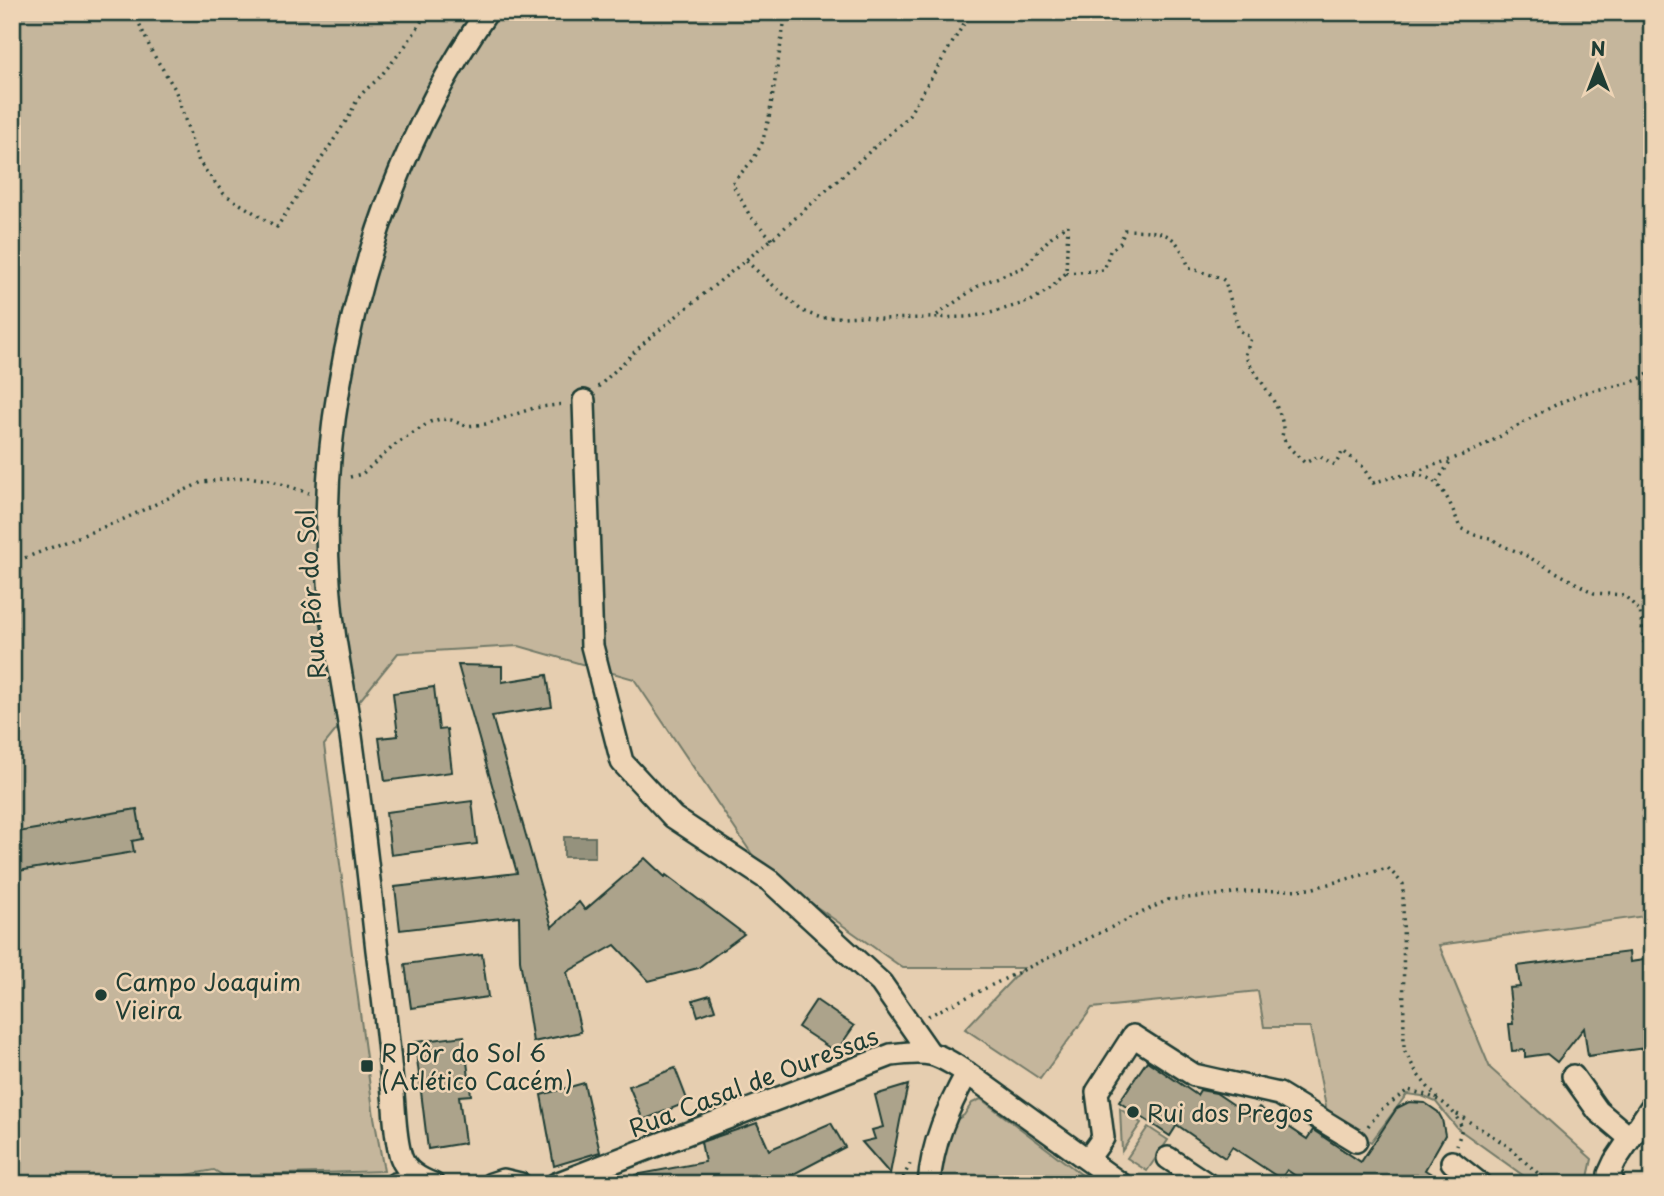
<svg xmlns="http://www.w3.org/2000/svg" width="1664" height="1196" font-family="'Playpen Sans',sans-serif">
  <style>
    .green { fill: #c5b69c; stroke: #727a68; stroke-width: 2 }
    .water { fill: #95927d; stroke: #667060; stroke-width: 2 }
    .building { fill: #aca38b; stroke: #1f3d34; stroke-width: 2 }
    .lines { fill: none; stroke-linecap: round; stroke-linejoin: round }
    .minor-casing { stroke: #1f3d34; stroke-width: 26 }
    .path { stroke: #1f3d34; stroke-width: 3.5; stroke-dasharray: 2 5; stroke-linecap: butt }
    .minor { stroke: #eed4b5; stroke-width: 21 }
    .poi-dot { fill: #1f3d34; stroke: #eed4b5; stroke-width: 2.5 }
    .labels { text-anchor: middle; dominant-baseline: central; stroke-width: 5; stroke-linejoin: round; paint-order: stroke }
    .street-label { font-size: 24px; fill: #1f3d34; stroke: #eed4b5 }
    .poi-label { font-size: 24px; fill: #1f3d34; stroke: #eed4b5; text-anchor: start }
  </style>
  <rect width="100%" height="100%" fill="#e6ceb0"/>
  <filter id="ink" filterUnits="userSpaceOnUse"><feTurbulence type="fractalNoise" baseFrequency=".0143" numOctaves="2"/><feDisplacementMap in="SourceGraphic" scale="14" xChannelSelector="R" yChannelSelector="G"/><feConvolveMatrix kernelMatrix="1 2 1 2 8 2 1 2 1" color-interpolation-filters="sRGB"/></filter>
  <g filter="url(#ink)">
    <g class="green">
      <path d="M12 12H1652V915L1439 945 1490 1068 1592 1159 1587 1182 1589 1184H1535L1457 1128 1436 1102 1422 1096 1407 1094 1371 1142 1327 1112 1310 1027H1264L1258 991 1092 1008 1040 1079 965 1029 1023 968H903L804 898 770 881 634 679 519 646 398 653 324 745 374 1117 384 1171 224 1176 214 1170 136 1184H12Z"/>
      <path d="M981 1099 1094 1184H936L950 1124 964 1115 972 1103Z"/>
      <path d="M1120 1109 1141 1123 1122 1151Z"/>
      <path d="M1148 1127 1168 1140 1147 1171 1127 1158Z"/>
    </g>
    <rect class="water" x="564" y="837" width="31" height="20"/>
    <g class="building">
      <path d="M458 665 502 666V682L547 675 552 707 492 716 552 927 579 902 585 910 645 858 665 877 666 875 744 934 698 968 649 981 615 945 567 972 581 1032 533 1042 520 960 519 916 400 930 395 887 517 873Z"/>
      <path d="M434 687 439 730 447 729 452 772 385 781 379 738 398 736 393 693Z"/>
      <path d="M472 801 477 844 391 855 386 812Z"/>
      <path d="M137 809 142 839 132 841 134 852 12 872V833L53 826 64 823V821Z"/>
      <path d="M1629 952 1630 962 1644 960 1649 1001H1652V1047L1588 1056 1584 1028 1557 1062 1547 1054 1525 1057V1050L1512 1051 1509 1024H1513L1509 988 1520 987 1517 966Z"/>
      <path d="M482 954 488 997 411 1008 405 964Z"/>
      <path d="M710 995 715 1010 698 1016 693 1000Z"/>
      <path d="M816 1000 854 1026 836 1052 798 1027Z"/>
      <path d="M464 1036 471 1095 459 1096 465 1143 428 1149 415 1042Z"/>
      <path d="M1147 1061 1197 1095 1200 1090 1216 1093 1252 1117 1259 1107 1307 1139 1313 1130 1361 1162 1397 1108 1409 1102 1425 1103 1438 1112 1442 1119 1445 1135 1425 1170 1448 1184H1307L1287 1170 1281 1179 1232 1147 1225 1158 1177 1125 1170 1136 1119 1102Z"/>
      <path d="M675 1068 688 1102 643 1120 629 1086Z"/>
      <path d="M584 1083 600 1152 554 1166 541 1095Z"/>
      <path d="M908 1085 900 1121 890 1174 862 1142 875 1139 872 1130 883 1127 875 1095Z"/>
      <path d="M757 1123 769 1150 831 1123 845 1147 782 1180 783 1184H636L635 1175 705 1162 701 1142Z"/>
    </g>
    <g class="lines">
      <defs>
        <g id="minor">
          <path d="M584 401 592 646 622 762 673 817 770 881 881 983 929 1052"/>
          <path d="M1573 1076 1598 1111 1630 1138"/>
          <path d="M1168 1158 1207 1184"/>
          <path d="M1088 1159 1103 1138 1097 1092 1133 1036 1194 1075 1279 1094 1356 1141"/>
          <path d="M1452 1162 1480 1184"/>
          <path d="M395 1184 402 1183 415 1176"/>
          <path d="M433 1184C420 1179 406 1172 401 1157 394 1135 395 1108 392 1084 388 1039 383 994 377 950 369 878 361 807 351 736 346 703 340 671 335 639 323 557 325 468 339 387 361 254 409 123 487 12"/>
          <path d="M491 1184 503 1180 520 1184"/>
          <path d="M556 1184 891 1055C929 1050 936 1052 967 1073L1121 1184"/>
          <path d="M929 1184C932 1143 948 1108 967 1073"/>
          <path d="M1614 1184 1609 1174 1615 1161 1652 1106"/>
        </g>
      </defs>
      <use href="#minor" class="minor-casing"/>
      <g class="path">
        <path d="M134 12 152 52 175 89 199 162 224 194 277 227 350 115C360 89 368 91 384 72 399 54 416 34 426 12"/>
        <path d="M772 239 750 216 732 183 753 160 762 143 769 118 786 12"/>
        <path d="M746 261 802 311 821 318 864 316 880 319 968 317 987 314 1031 301 1051 288 1066 273 1068 224"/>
        <path d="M1066 273 1104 270 1110 251 1120 243 1125 230C1163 231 1176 230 1189 268L1221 278 1225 281 1239 330 1251 338 1245 356C1256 377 1289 413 1282 436 1288 448 1296 454 1305 463L1319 456 1335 465 1343 451 1362 466 1373 483C1427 465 1441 475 1460 528L1475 535 1490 538 1503 546 1523 554 1594 593 1624 595 1640 611 1644 642 1652 652"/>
        <path d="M937 315 981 284 1024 267 1051 237 1066 225"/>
        <path d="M598 387 647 340 772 239 907 118 971 12"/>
        <path d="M1415 472C1438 463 1463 457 1485 445 1517 427 1546 407 1581 394 1604 386 1633 387 1652 371"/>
        <path d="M350 477 362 474 395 445 430 422 440 419 451 420 466 426 486 424 534 408 564 404"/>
        <path d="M1437 482 1451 460"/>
        <path d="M12 563 124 519 202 482 247 477 269 480 309 493"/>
        <path d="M928 1016 1168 900 1244 892 1310 889 1388 868 1403 884 1404 1050 1418 1075 1437 1098"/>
        <path d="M1457 1114 1505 1144 1550 1184"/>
        <path d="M1368 1126 1382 1109 1408 1090C1434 1097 1450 1100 1462 1128L1457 1145"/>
        <path d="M900 1184 910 1164"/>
      </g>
      <use href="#minor" class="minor"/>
    </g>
  </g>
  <g class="poi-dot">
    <circle cx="101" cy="995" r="7"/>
    <rect x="360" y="1059" width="14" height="14" rx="3.5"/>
    <circle cx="1133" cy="1112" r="7"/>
  </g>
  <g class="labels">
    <g class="street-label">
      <text transform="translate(310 594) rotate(-94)">Rua Pôr do Sol</text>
      <text transform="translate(753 1081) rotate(-21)">Rua Casal de Ouressas</text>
    </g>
    <g class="poi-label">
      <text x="115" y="981">Campo Joaquim<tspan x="115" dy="28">Vieira</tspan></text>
      <text x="381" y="1052">R Pôr do Sol 6<tspan x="381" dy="28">(Atlético Cacém)</tspan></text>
      <text x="1147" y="1112">Rui dos Pregos</text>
    </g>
  </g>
  <rect width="1664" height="1196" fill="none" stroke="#eed4b5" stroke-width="42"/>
  <rect x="21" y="21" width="1622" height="1154" fill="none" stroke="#1f3d34" stroke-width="2.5" filter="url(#ink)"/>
  <g transform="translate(1598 66)" stroke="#eed4b5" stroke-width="5" paint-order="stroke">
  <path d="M0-5L12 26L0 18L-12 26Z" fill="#1f3d34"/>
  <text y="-10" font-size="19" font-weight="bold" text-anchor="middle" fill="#1f3d34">N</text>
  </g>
</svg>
